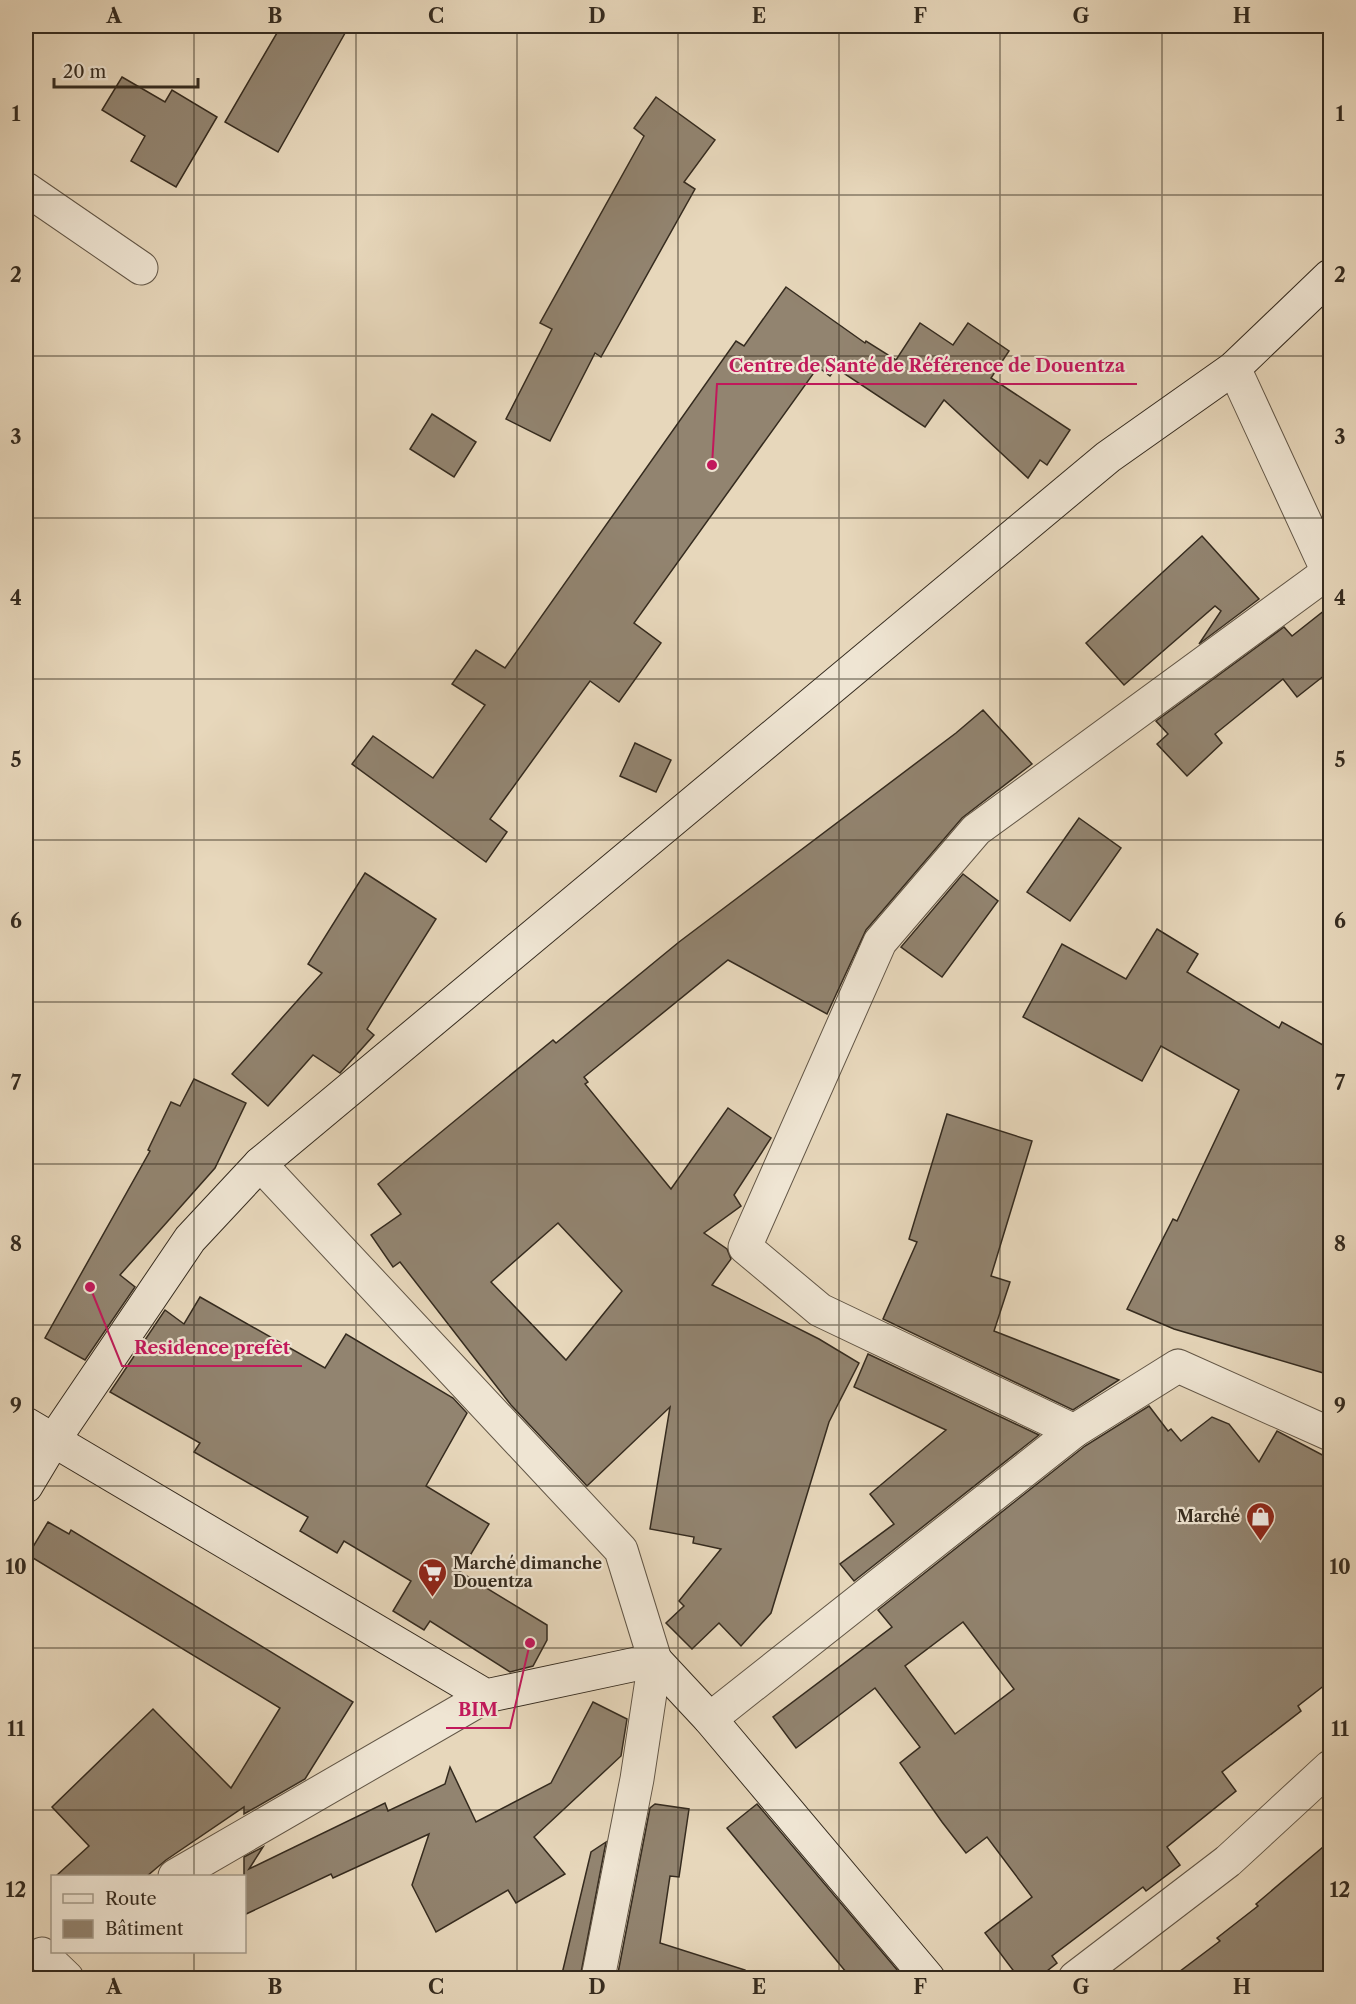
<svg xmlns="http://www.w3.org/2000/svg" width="1356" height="2004" font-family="'Libre Caslon Text',serif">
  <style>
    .building { fill: #928470; stroke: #352b1f; stroke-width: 1.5; fill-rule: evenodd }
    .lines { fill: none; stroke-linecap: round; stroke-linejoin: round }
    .street-casing { stroke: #625646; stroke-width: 35 }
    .secondary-casing { stroke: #352b1f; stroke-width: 35 }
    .street { stroke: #efe5d3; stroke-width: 33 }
    .secondary { stroke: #efe5d3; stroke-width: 33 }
    .grid { fill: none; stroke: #352b1f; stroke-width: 1.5; stroke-opacity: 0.55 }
    .labels { text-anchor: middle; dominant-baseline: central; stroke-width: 4.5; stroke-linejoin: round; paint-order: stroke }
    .poi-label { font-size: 16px; font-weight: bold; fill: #352b1f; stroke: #efe5d3; text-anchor: end }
    .leader { fill: none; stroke: #c2185b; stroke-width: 2 }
    .callout-dot { fill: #c2185b; stroke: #efe5d3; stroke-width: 2 }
    .callout-label { font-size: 18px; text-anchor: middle; font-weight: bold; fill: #c2185b; stroke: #efe5d3; stroke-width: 4.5; stroke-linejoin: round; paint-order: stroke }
    .neatline { fill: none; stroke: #352b1f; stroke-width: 2 }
    .grid-label { font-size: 20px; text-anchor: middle; font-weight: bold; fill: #352b1f }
  </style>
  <rect width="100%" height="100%" fill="#e7d7bb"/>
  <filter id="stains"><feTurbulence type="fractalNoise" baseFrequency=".00333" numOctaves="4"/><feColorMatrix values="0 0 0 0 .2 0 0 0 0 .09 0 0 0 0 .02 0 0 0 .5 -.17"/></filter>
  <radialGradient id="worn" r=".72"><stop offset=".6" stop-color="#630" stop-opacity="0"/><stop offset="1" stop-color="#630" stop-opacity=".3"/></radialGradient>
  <g class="building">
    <path d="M281 26H349L278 152 225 122Z"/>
    <path d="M122 77 165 102 172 90 217 117 176 187 131 161 145 136 102 110Z"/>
    <path d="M656 97 715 140 684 182 695 189 601 357 595 353 550 441 506 419 552 329 540 323 644 136 634 128Z"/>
    <path d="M786 287 865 343 866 341 896 360 920 323 953 345 968 323 1009 351 991 378 1070 430 1047 465 1040 460 1028 478 944 400 925 427 836 368 830 376 818 367 634 623 661 643 619 702 590 681 490 819 507 832 486 862 352 764 373 736 433 778 485 705 452 684 476 650 505 668 736 341 744 346Z"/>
    <path d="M432 414 476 442 454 477 410 449Z"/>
    <path d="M1202 536 1259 599 1199 644 1221 611 1215 606 1124 685 1086 643Z"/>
    <path d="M1330 606V671L1297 697 1283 679 1215 734 1222 743 1187 776 1157 744 1168 734 1156 721 1284 627 1292 636Z"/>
    <path d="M983 710 1032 764 962 818 866 930 827 1014 728 960 584 1077 588 1082 585 1084 671 1189 728 1108 771 1138 734 1195 741 1206 704 1233 727 1249 731 1259 712 1285 819 1339 859 1363 829 1422 771 1613 741 1646 719 1623 692 1649 666 1623 684 1606 679 1601 721 1549 693 1543 694 1537 650 1529 670 1407 587 1486 511 1405 400 1262 393 1267 371 1235 401 1214 378 1184 553 1040 556 1043 679 942 956 733ZM558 1223 622 1291 566 1360 491 1282Z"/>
    <path d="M635 743 671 760 656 792 620 776Z"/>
    <path d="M1079 818 1121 848 1070 921 1027 892Z"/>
    <path d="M365 873 436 919 367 1029 374 1035 340 1073 313 1055 268 1106 232 1074 322 973 308 964Z"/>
    <path d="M963 874 998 901 942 977 901 947Z"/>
    <path d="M1157 929 1198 954 1187 972 1279 1028 1282 1022 1330 1049V1375L1174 1329 1127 1309 1173 1219 1177 1221 1239 1090 1161 1046 1142 1081 1023 1017 1062 944 1126 979Z"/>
    <path d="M194 1079 246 1103 215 1168 120 1275 135 1287 85 1360 45 1338 150 1151 148 1150 171 1102 180 1106Z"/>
    <path d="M947 1114 1032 1141 991 1276 1010 1282 994 1331 1119 1380 1073 1410 883 1319 917 1242 909 1239Z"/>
    <path d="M200 1297 325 1368 346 1334 453 1398 467 1413 426 1486 489 1524 460 1572 547 1625V1640L533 1666 510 1672 430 1621 424 1630 393 1611 411 1581 344 1541 337 1553 300 1531 308 1517 194 1452 200 1443 110 1392 165 1310 184 1324Z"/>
    <path d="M868 1354 1039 1435 854 1581 840 1564 894 1524 870 1494 946 1430 854 1387Z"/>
    <path d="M1149 1406 1168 1431 1171 1429 1181 1441 1212 1417 1229 1424 1259 1462 1277 1431 1330 1459V1681L1298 1706 1301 1711 1222 1772 1236 1791 1167 1847 1180 1865 1146 1891 1143 1887 1052 1956 1057 1963 1038 1978H1019L985 1933 1032 1897 987 1837 966 1853 942 1822 900 1763 920 1747 875 1688 796 1748 773 1717 892 1627 878 1610 1085 1446ZM963 1622 1014 1689 955 1734 905 1666Z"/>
    <path d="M48 1522 69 1534 71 1530 353 1702 305 1779 244 1814V1807L166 1860 147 1876H56L89 1846 52 1807 153 1709 231 1788 280 1708 28 1555Z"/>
    <path d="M593 1702 627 1719 621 1756 534 1837 565 1874 516 1903 508 1890 436 1932 412 1885 429 1834 333 1878 331 1874 244 1915V1857L263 1847 249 1869 385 1803 388 1811 445 1784 450 1767 476 1822 551 1783Z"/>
    <path d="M655 1804 689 1809 679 1877 670 1876 660 1943 745 1970 744 1978H617L650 1808Z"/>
    <path d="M757 1804 904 1978H851L727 1828Z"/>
    <path d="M1330 1841V1978H1171L1220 1941 1217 1938 1258 1906 1256 1904Z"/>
    <path d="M606 1842 580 1978H561L591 1852Z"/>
  </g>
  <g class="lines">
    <defs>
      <g id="street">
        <path d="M26 189 141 268"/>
        <path d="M1234 368 1330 576"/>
        <path d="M260 1164 621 1550 655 1660 637 1779 598 1978"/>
        <path d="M1074 1431 820 1310 745 1247 880 942 976 830 1327 573"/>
        <path d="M710 1719 1074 1431 1178 1366 1330 1434"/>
        <path d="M175 1876 486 1696"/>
        <path d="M42 1954 67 1978"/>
        <path d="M1075 1978 1228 1861 1330 1767"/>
      </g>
      <g id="secondary">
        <path d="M26 1424 486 1696 655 1660 710 1719 928 1978"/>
        <path d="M26 1486 53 1441 190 1239 260 1164 1108 457 1234 368 1330 276"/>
      </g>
    </defs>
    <use href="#street" class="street-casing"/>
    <use href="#secondary" class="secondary-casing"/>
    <use href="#street" class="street"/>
    <use href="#secondary" class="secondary"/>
  </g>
  <path class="grid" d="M194 26V1876M356 26V1978M517 26V1978M678 26V1978M839 26V1978M1000 26V1978M1162 26V1978M26 195H1330M26 356H1330M26 518H1330M26 679H1330M26 840H1330M26 1002H1330M26 1164H1330M26 1325H1330M26 1486H1330M26 1648H1330M26 1810H1330M194 1952V1978"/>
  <defs>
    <symbol id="shop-pin" viewBox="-11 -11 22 30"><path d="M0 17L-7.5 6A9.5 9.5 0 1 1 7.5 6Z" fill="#8f2418" stroke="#efe5d3"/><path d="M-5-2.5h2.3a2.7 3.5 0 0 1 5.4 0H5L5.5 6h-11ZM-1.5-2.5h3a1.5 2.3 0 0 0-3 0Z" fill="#fff"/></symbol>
    <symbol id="supermarket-pin" viewBox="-11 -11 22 30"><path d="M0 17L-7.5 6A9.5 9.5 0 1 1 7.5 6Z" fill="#8f2418" stroke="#efe5d3"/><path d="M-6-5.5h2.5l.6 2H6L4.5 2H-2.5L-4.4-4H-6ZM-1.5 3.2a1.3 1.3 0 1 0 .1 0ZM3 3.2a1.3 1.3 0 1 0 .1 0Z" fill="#fff"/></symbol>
  </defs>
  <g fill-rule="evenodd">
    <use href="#shop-pin" x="1244" y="1500" width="33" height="45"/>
    <use href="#supermarket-pin" x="416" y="1556" width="33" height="45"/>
  </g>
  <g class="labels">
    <g class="poi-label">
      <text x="1240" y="1516">Marché</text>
      <text x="453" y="1563" text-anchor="start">Marché dimanche<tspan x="453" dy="18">Douentza</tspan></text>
    </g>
  </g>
  <path class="leader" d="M712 465L717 384H1137M90 1287L122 1366H302M530 1643L510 1728H446"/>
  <g class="callout-dot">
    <circle cx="712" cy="465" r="6"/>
    <circle cx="90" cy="1287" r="6"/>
    <circle cx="530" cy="1643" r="6"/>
  </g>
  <g class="callout-label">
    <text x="927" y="372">Centre de Santé de Référence de Douentza</text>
    <text x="212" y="1354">Residence prefet</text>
    <text x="478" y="1716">BIM</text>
  </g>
  <rect width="1356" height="2004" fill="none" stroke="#e7d7bb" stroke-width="66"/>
  <rect x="51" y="1875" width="195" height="78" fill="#efe5d3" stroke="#a59b8b" stroke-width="1.5"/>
  <rect x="63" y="1894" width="30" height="9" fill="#efe5d3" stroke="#a59b8b" stroke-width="1.5"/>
  <text x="105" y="1905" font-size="18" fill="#352b1f">Route</text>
  <rect x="63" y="1920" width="30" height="18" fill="#928470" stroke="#a59b8b" stroke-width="1.5"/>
  <text x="105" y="1935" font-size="18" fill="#352b1f">Bâtiment</text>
  <path d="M54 78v9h144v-9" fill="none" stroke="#352b1f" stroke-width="3"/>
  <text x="63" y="78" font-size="18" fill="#352b1f" stroke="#efe5d3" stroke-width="4.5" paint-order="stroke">20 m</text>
  <rect x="33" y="33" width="1290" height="1938" class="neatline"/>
  <g class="grid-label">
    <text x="114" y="23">A</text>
    <text x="275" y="23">B</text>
    <text x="436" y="23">C</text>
    <text x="597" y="23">D</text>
    <text x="759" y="23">E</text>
    <text x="920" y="23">F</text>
    <text x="1081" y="23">G</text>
    <text x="1242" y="23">H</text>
    <text x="16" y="121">1</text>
    <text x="1340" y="121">1</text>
    <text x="16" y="282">2</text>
    <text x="1340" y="282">2</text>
    <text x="16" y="444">3</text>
    <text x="1340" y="444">3</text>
    <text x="16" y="605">4</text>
    <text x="1340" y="605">4</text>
    <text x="16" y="767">5</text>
    <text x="1340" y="767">5</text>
    <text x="16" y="928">6</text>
    <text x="1340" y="928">6</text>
    <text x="16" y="1090">7</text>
    <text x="1340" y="1090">7</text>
    <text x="16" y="1251">8</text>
    <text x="1340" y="1251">8</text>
    <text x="16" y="1413">9</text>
    <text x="1340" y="1413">9</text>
    <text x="16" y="1574">10</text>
    <text x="1340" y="1574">10</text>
    <text x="16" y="1736">11</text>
    <text x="1340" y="1736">11</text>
    <text x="16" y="1897">12</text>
    <text x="1340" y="1897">12</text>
    <text x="114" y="1994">A</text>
    <text x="275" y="1994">B</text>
    <text x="436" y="1994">C</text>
    <text x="597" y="1994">D</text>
    <text x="759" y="1994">E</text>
    <text x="920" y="1994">F</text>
    <text x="1081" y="1994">G</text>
    <text x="1242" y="1994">H</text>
  </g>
  <rect width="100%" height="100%" filter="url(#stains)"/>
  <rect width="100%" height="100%" fill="url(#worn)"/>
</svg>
